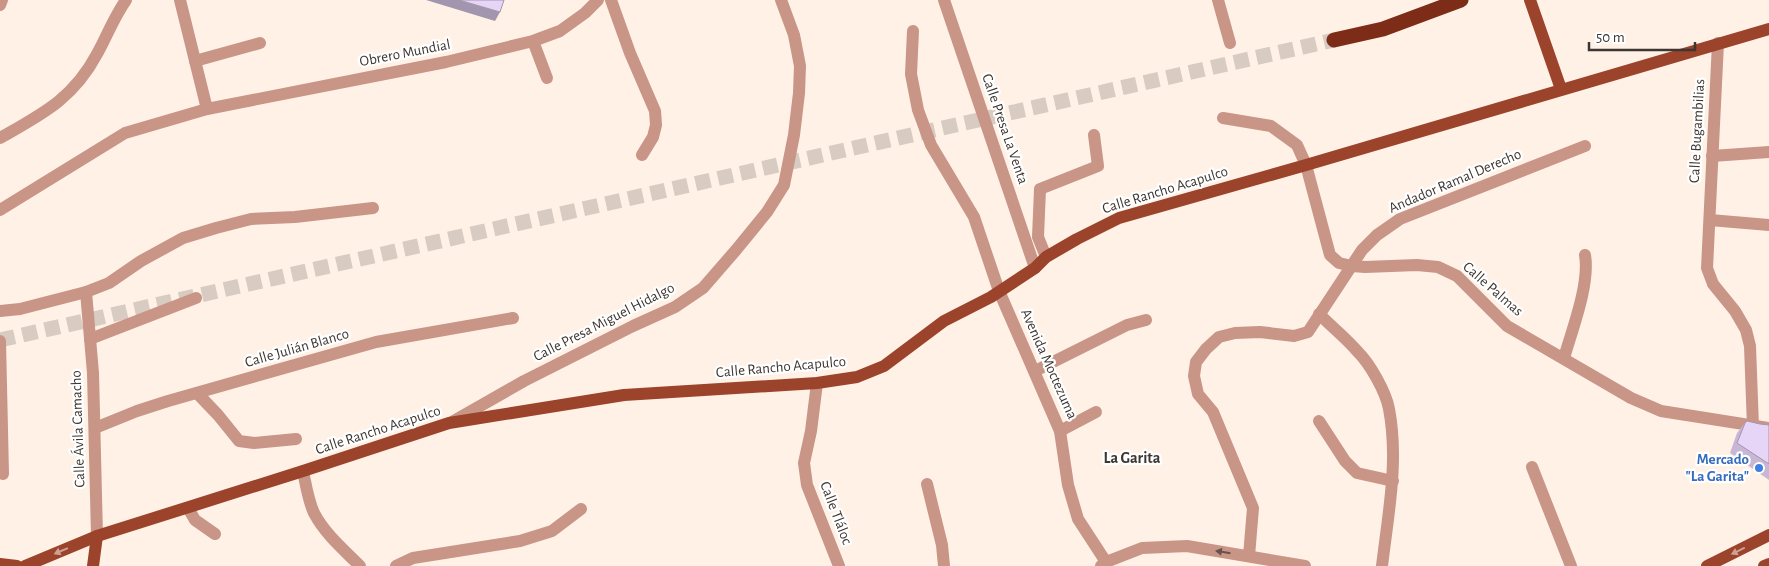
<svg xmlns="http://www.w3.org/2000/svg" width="1769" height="566" font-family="'Alegreya Sans',sans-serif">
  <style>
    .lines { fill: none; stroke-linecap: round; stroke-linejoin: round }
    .highway-tunnel { stroke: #d8ccc2; stroke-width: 15; stroke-dasharray: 15 8; stroke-linecap: butt }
    .minor { stroke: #c89587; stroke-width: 12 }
    .major { stroke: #9b432b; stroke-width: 12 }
    .highway { stroke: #7d2d17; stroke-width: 15 }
    .wall { fill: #c7b7d5 }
    .shaded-wall { fill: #a295ae }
    .building { fill: #e7d5f8; stroke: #a295ae }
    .oneway { fill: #cda195 }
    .oneway2 { fill: #67524b }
    .shop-dot { fill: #3f7fe0; stroke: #fff; stroke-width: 2 }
    .labels { text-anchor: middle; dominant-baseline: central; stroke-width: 4.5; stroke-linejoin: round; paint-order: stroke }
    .street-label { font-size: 15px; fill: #3d3631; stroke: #fff }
    .shop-label { font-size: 15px; font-weight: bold; fill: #366cbe; stroke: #fff; text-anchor: end }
    .neighbourhood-label { font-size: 16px; font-weight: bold; fill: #3d3631; stroke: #fff }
  </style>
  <rect width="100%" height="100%" fill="#fff1e6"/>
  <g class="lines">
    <path class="highway-tunnel" d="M0 340 1334 40"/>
    <g class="minor">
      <path d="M180 0 207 109"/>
      <path d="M611 0 630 53 655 111 656 125 653 137 642 155"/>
      <path d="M944 0 1035 268"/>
      <path d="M1218 0 1230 43"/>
      <path d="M0 5 2 0"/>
      <path d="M913 31 911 74 918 110 931 145 974 217 999 291 1060 431 1068 485 1078 519 1106 562"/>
      <path d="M533 41 547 78"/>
      <path d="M1718 43 1707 268 1713 284 1735 311 1746 330 1750 346 1753 427"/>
      <path d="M195 61 260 43"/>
      <path d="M1223 118 1271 126 1297 145 1306 165 1330 255 1339 263 1352 266 1365 267 1417 265 1438 267 1457 276 1507 326 1631 398 1661 411 1769 428"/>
      <path d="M0 138C42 114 73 99 97 54 107 36 114 17 126 0"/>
      <path d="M1712 156 1769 152"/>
      <path d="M0 210 125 133 207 109 446 62 533 41 560 31 585 13 598 0"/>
      <path d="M1710 220 1769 225"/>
      <path d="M1046 257 1038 237 1040 189 1098 166 1094 135"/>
      <path d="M86 292 93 373 97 536"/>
      <path d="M0 311 20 309 86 292 109 283 141 261 183 238 216 228 251 219 295 217 373 208"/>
      <path d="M1319 314C1332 327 1346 338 1358 352 1370 364 1386 392 1389 409 1399 461 1388 515 1382 566"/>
      <path d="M90 339 196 298"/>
      <path d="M0 341 3 474"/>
      <path d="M1564 358C1572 330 1590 284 1585 255"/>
      <path d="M1035 371 1127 325 1146 320"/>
      <path d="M817 383 811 431 804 463 807 485 839 566"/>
      <path d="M197 393 218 415 239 441 254 443 296 439"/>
      <path d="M1319 421 1345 461 1357 473 1393 481"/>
      <path d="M452 422 524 381 633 326 675 307 703 288 736 250 767 212 784 185 794 135 799 93 800 66 794 35 781 0"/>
      <path d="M95 428 137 411 168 401 376 342 513 318"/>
      <path d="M1060 431 1096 412"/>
      <path d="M1532 467 1571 566"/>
      <path d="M303 471C306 485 308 500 314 513 325 534 344 550 360 566"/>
      <path d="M927 484 942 545 944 566"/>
      <path d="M188 508 195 520 215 534"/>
      <path d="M1249 556 1253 508 1213 412 1198 394 1194 376 1196 362 1206 349 1219 337 1235 333 1260 332 1294 336 1308 332 1362 250 1377 235 1400 219 1585 146"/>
      <path d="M396 566 413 558 520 541 552 531 581 509"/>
      <path d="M1101 566 1106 562 1142 548 1187 546 1305 566"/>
    </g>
    <g class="major">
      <path d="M1530 0 1561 89"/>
      <path d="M0 564 17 566"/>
      <path d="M25 566 97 536 303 471 449 423 624 395 817 383 857 377 884 366 944 321 991 297 1035 268 1046 257 1077 239 1119 218 1306 165 1769 29"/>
      <path d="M93 566 97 536"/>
      <path d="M1707 566 1769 535"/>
      <path d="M1764 566 1769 564"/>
    </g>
    <path class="highway" d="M1334 40 1383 29 1461 0"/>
  </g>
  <path class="wall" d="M1745 423 1769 425V480L1730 453 1737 433Z"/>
  <path class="shaded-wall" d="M426 0H459L500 12 495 21Z"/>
  <g class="building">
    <path d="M459 0H504L500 12Z"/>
    <path d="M1747 421 1760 424 1769 425V464L1737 443 1745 423Z"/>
  </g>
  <defs><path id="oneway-solid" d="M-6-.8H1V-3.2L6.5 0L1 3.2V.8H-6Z" transform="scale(1.25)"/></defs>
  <g class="oneway">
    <use href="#oneway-solid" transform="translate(61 551) rotate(157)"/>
    <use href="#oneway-solid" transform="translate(1738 551) rotate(154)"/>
  </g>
  <use class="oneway2" href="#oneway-solid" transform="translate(1223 552) rotate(-171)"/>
  <circle class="shop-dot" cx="1759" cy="468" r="5"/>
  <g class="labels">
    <g class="street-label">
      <text transform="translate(405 53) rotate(-11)">Obrero Mundial</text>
      <text transform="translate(1005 129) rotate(71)">Calle Presa La Venta</text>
      <text transform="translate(1697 131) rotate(-87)">Calle Bugambilias</text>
      <text transform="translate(1455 181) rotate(-23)">Andador Ramal Derecho</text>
      <text transform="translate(1165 190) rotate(-17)">Calle Rancho Acapulco</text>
      <text transform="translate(1493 289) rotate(41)">Calle Palmas</text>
      <text transform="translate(604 322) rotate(-27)">Calle Presa Miguel Hidalgo</text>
      <text transform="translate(297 348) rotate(-16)">Calle Julián Blanco</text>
      <text transform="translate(1049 364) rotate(66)">Avenida Moctezuma</text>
      <text transform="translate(781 367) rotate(-5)">Calle Rancho Acapulco</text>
      <text transform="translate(78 429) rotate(-92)">Calle Ávila Camacho</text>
      <text transform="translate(378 430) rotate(-18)">Calle Rancho Acapulco</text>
      <text transform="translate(836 513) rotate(69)">Calle Tláloc</text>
    </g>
    <g class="shop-label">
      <text x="1749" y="459">Mercado<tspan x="1749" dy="17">"La Garita"</tspan></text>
    </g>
    <g class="neighbourhood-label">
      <text x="1132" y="458">La Garita</text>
    </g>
  </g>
  <path d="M1589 42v8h106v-8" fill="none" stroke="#3d3631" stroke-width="2.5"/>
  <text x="1596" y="42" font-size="15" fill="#3d3631" stroke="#ffffff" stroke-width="4" paint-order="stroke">50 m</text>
</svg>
